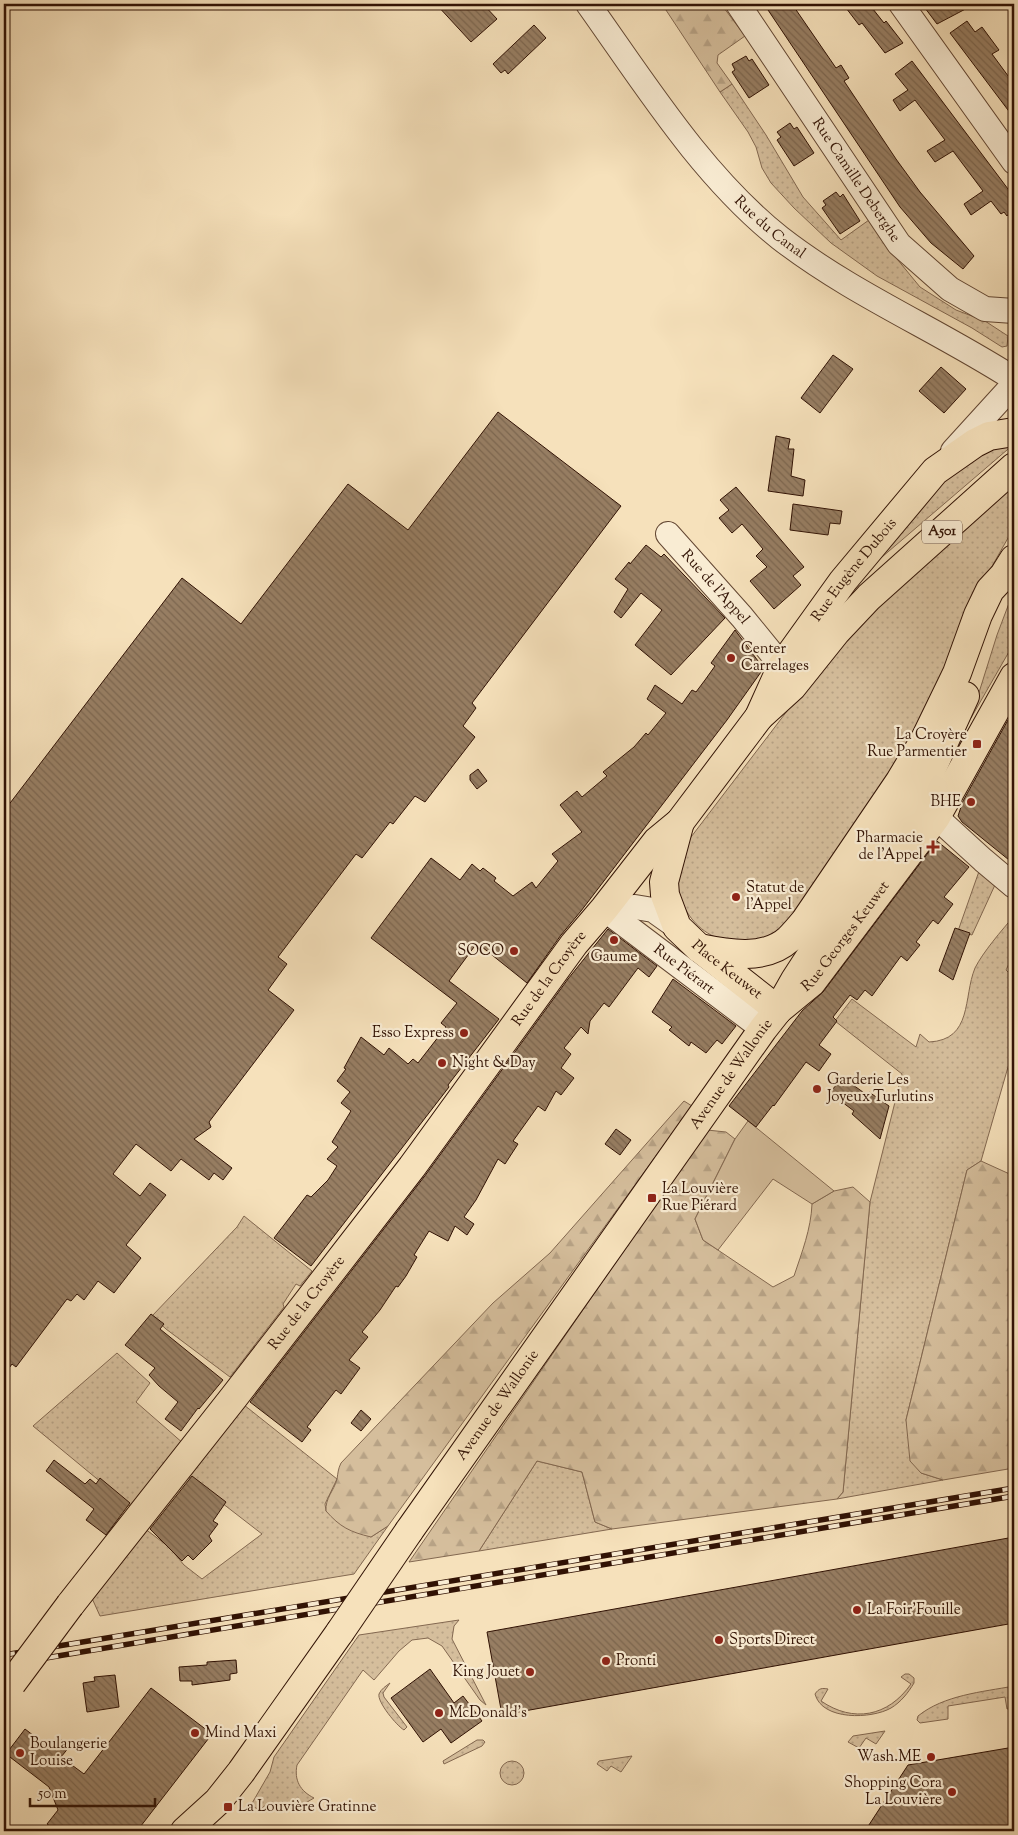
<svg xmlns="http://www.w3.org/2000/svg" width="1018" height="1835" font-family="'Sorts Mill Goudy',serif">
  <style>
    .grass { fill: url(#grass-dots); stroke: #836850 }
    .forest { fill: url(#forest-firs); stroke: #836850 }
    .green { fill: #d5be9c; stroke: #836850 }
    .building { fill: url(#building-back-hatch); stroke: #311204 }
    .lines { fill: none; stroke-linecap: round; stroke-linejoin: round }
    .minor-casing { stroke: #624632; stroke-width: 26 }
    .major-casing { stroke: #311204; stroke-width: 30 }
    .highway-casing { stroke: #311204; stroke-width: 30 }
    .minor { stroke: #f9ecd3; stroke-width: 24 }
    .major { stroke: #f6e1bb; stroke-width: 28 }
    .highway { stroke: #f6e1bb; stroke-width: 28 }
    .rail-casing { stroke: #311204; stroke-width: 5.5 }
    .rail { stroke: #f9ecd3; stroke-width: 4; stroke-dasharray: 11; stroke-linecap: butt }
    .major-bridge-casing { stroke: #311204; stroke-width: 30; stroke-linecap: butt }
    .major-bridge { stroke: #f6e1bb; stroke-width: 28 }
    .poi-dot { fill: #8f2418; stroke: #f9ecd3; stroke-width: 2 }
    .labels { text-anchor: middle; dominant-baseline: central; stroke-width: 4.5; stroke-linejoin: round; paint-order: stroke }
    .shield { fill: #f9ecd3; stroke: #6d5342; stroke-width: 1 }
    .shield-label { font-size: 14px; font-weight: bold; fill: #311204 }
    .street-label { font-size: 15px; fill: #311204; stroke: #f9ecd3 }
    .poi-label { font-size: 15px; fill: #311204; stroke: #f9ecd3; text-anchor: start }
  </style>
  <defs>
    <pattern id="grass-dots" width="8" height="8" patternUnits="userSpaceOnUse" patternTransform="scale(1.25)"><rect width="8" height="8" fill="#d5be9c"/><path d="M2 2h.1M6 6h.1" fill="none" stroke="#b7a285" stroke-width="1.8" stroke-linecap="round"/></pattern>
    <pattern id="forest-firs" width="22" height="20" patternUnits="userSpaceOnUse" patternTransform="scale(1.25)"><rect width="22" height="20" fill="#d5be9c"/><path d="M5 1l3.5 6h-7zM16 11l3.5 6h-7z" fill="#b7a285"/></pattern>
    <pattern id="building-back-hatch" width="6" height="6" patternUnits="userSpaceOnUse" patternTransform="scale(1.25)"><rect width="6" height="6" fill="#977e63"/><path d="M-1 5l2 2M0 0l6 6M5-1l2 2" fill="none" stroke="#7c664f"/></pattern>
  </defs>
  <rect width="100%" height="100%" fill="#f6e1bb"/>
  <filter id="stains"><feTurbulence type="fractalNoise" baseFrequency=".004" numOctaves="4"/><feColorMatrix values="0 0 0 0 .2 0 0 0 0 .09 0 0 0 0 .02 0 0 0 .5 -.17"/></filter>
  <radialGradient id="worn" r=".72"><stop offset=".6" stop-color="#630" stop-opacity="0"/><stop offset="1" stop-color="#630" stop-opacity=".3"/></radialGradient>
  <g class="grass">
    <path d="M732 84 766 135 803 197 841 240 869 220 888 248 920 287 956 310 985 321 1008 336 1007 346 1002 347 972 328 877 276 831 243 794 208 771 183 762 168 756 147 748 132 720 92Z"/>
    <path d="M1014 444 854 581 896 527 974 449Z"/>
    <path d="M1014 486V530L1008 538 982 584 927 720 782 931C773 934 763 941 754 942 707 949 672 912 678 865 679 857 685 848 688 841L826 660 876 606Z"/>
    <path d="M1014 590V643L971 718 997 635Z"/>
    <path d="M983 860 1000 874 972 935 958 931Z"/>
    <path d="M1014 916V954L1006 970 1014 978V1026L1012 1031 1014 1033V1053L1008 1067 981 1161 967 1170 906 1420 921 1473 943 1480 837 1499 843 1492 870 1202 902 1074 835 1021 852 999 916 1047 920 1034 929 1042C973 1040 963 997 975 968 983 952 1002 930 1014 916Z"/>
    <path d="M244 1216 312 1271 300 1286 296 1284 283 1304 284 1307 230 1377 166 1329 152 1316 237 1227Z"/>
    <path d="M117 1353 150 1383 136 1402 192 1451 234 1397 337 1479 325 1504 326 1511 371 1537 388 1526 354 1574 100 1616 86 1585 136 1522 169 1547 184 1565 202 1579 262 1534 178 1469 142 1516 33 1426Z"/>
    <path d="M537 1461 582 1472 595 1522 612 1529 479 1551Z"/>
    <path d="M459 1620 454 1626 452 1639 486 1705 480 1700 442 1646 428 1638 412 1640 399 1651 374 1680 363 1670 297 1765C294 1780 300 1791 314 1798 296 1809 286 1811 266 1805L259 1810 251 1805 270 1772 274 1757 359 1635Z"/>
    <path d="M905 1674H909L914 1678V1683C908 1693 901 1702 891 1708 872 1719 822 1721 815 1694 819 1688 822 1688 828 1689L821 1701C853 1723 888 1717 911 1684L901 1677Z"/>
    <path d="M390 1683 383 1693 384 1697 407 1727 404 1730C397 1726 377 1702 379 1694 381 1689 386 1686 390 1683Z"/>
    <path d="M1014 1686V1708L1007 1709 1005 1697 948 1706V1719L920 1723 917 1720 918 1716C944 1695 982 1692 1014 1686Z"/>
    <path d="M885 1731 876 1744 866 1738 859 1748 848 1742 853 1736Z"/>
    <path d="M477 1740H483L485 1742 482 1746 444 1764 443 1761Z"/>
    <path d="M632 1756 621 1772 611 1766 607 1771 597 1764 599 1761Z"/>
    <circle cx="512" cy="1773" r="12"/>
  </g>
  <g class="forest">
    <path d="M662 4H721L745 36 718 55 717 63 732 84 720 92Z"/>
    <path d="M684 1101 692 1106 388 1526 371 1537C350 1532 340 1527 326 1511 325 1498 334 1491 337 1479 338 1473 338 1469 341 1463L493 1303 550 1253Z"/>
    <path d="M707 1130 726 1132 735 1139 695 1219 703 1240 773 1287 794 1276C802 1252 811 1229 812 1204L834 1191 853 1187 870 1202 843 1492 837 1499 612 1529 595 1522 582 1472 537 1461 479 1551 409 1562Z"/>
    <path d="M981 1161 1014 1176V1468L943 1480 921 1473 910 1461 906 1420 967 1170Z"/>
  </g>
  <path class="green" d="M748 1121 834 1191 812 1204 773 1179 718 1250 703 1240 695 1219 735 1139Z"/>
  <g class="building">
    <path d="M436 4H483L497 19 471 42Z"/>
    <path d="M764 4H792L836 68 841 65 849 78 844 81 896 159 920 192 974 256 963 269 931 243 900 207Z"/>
    <path d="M843 4H869L884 23 886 21 903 43 885 53 862 23 859 25Z"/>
    <path d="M922 4H975L937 24Z"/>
    <path d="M967 21 975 32 982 27 999 50 992 54 1014 84V118L950 33Z"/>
    <path d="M534 25 546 38 508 74 505 70 501 73 493 64Z"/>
    <path d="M746 56 749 61 752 59 769 85 749 98 732 72 735 70 732 64Z"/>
    <path d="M912 61 1014 197V207L1007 216 1004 212 1001 214 991 201 971 215 964 204 983 191 953 151 935 162 927 151 945 140 915 100 900 111 893 100 908 90 895 74Z"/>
    <path d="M790 123 794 129 797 127 814 153 794 166 777 140 781 137 777 132Z"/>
    <path d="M836 192 840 197 843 194 860 221 840 234 822 208 826 205 823 201Z"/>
    <path d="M833 355 853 369 820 413 801 398Z"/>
    <path d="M941 367 966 389 944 413 919 391Z"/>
    <path d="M498 412 621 506 472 703 476 708 463 726 475 737 425 802 415 796 393 824 390 822 362 858 356 854 278 957 287 964 268 990 294 1010 209 1122 211 1127 194 1139 232 1168 223 1180 214 1173 209 1180 181 1159 171 1171 136 1144 113 1174 140 1196 150 1183 166 1195 126 1245 141 1258 114 1293 98 1281 84 1300 77 1294 71 1301 67 1299 16 1367 12 1364 4 1375V811L182 578 241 624 348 484 408 530Z"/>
    <path d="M776 436 790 439 788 449H794L791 476 805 480 803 496 768 491Z"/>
    <path d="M736 487 804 567 793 576 801 585 774 609 750 581 767 567 756 556 763 549 742 524 732 533 719 518 729 510 720 500Z"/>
    <path d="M793 504 842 511 840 524 830 523 828 535 790 530Z"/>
    <path d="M646 545 661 557 664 554 725 618 671 675 635 645 662 610 641 593 621 618 614 612 628 589 615 579 629 562 630 564Z"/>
    <path d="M735 630 761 665V672L727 720 581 911 561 935 527 983 477 943 449 981 499 1019 448 1085 449 1087 311 1266 274 1238 307 1195 311 1197 328 1180 337 1166 327 1159 338 1147 332 1142 351 1111 341 1103 350 1092 337 1081 346 1069 344 1068 361 1037 384 1055 389 1048 408 1064 413 1059 418 1063 446 1027 441 1023 457 1003 371 938 431 858 460 880 472 864 480 871 483 868 496 878 494 881 513 896 532 882 536 888 558 861 552 854 582 832 560 805 577 791 582 797 607 776 603 772 634 747 646 733 648 735 666 713 647 699 655 685 682 704 692 690 696 692 705 680 715 666 711 663Z"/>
    <path d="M1008 720 1014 722V784L1009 817 1014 821V864L962 822 958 816 963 801Z"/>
    <path d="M478 769 487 781 477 789 470 780V775Z"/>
    <path d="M937 841 969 867 944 897 953 904 938 924 933 920 916 942 920 945 907 961 901 956 872 996 865 990 857 1000 850 995 833 1017 837 1021 819 1045 831 1054 819 1071 806 1062 774 1106 773 1105 756 1127 729 1106 802 1011 823 992Z"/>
    <path d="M955 928 970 933 953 980 939 971Z"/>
    <path d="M608 929 657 966 649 977 638 968 609 1007 604 1003 590 1021 588 1034 581 1027 564 1048 571 1054 561 1068 574 1078 561 1095 556 1091 545 1111 538 1106 513 1141 518 1144 505 1164 498 1159 476 1200 464 1217 474 1224 467 1235 455 1226 448 1241 429 1231 414 1255 417 1257 406 1276 398 1287 396 1286 380 1310 362 1332 368 1337 349 1360 360 1368 341 1394 336 1390 307 1427 311 1430 302 1442 250 1402 424 1177 568 979Z"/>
    <path d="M673 979 736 1026 722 1044 717 1040 706 1053 691 1042 689 1046 669 1030 672 1027 652 1012Z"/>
    <path d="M842 1077 867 1095 869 1092 889 1106 880 1139 852 1114 854 1111 830 1093Z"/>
    <path d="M616 1129 631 1140 620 1155 605 1144Z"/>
    <path d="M151 1314 164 1324 160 1329 223 1380 199 1409 198 1408 181 1431 165 1419 178 1402 159 1386 149 1375 155 1368 125 1345Z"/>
    <path d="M361 1410 371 1419 361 1431 351 1423Z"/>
    <path d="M54 1460 85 1484 90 1479 96 1484 100 1478 130 1503 106 1535 86 1520 94 1509 46 1471Z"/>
    <path d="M192 1476 226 1502 213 1521 218 1524 209 1536 212 1541 193 1560 188 1555 182 1561 150 1529Z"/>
    <path d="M1014 1537V1623L502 1715 487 1632Z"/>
    <path d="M236 1660 237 1673 230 1674V1680L192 1685V1681H180L179 1667 207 1665V1662Z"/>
    <path d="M430 1669 454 1703 463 1696 482 1721 451 1743 441 1729 423 1742 391 1698Z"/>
    <path d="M115 1675 119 1707 87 1712 83 1683 95 1681 94 1677Z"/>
    <path d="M151 1688 212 1734 137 1831H57L47 1824 58 1810 49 1787 6 1754 25 1729 51 1749 60 1739 70 1746 61 1757 84 1774Z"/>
    <path d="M1014 1747V1831H865L908 1765Z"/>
  </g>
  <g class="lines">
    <defs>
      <g id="minor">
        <path id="s1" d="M588 4C645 84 702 176 780 238 852 294 938 330 1014 379"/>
        <path id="s2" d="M738 4 899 244 950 289 985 309 1014 311"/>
        <path d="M901 4 1014 162"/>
        <path d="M953 451 1014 384"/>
        <path id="s3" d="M668 534 742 617 782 666"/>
        <path d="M936 817 983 860 1014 886"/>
        <path id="s4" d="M604 909 763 1029"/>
        <path d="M604 909 635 907 653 910 677 927"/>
      </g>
      <g id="major">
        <path id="s5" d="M680 822 664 882 665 895 677 927 699 948 778 1010"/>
        <path id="s6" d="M409 1531 763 1029 778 1010 811 983 936 817 1014 677"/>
        <path id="s7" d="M70 1605 234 1397 412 1167 574 944 604 909 657 841 680 822 759 717 782 666 843 581 935 471 975 443 989 436 1014 432"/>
        <path d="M185 1831 218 1801 241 1772 340 1632"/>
      </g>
      <g id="highway">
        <path d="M759 717 792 687 836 632 869 597 1014 467"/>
        <path d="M699 948C728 954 765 961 789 939 795 933 800 927 805 921L900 781 924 741 957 673 978 615 990 590 1004 575 1014 559"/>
        <path d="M778 1010 795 980 847 900 890 839 924 786 965 696"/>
      </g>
    </defs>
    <use href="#minor" class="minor-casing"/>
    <use href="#major" class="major-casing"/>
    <use href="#highway" class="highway-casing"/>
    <use href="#minor" class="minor"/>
    <use href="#major" class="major"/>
    <use href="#highway" class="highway"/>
    <defs>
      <g id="rail">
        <path d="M4 1655 1014 1488"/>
        <path d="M4 1665 1014 1496"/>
      </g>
    </defs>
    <use href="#rail" class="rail-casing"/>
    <use href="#rail" class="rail"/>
    <defs>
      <g id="major-bridge">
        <path d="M340 1632 409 1531"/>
        <path d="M12 1683 70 1605"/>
      </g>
    </defs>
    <use href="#major-bridge" class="major-bridge-casing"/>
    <use href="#major-bridge" class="major-bridge"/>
  </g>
  <g class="poi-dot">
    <circle cx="731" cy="658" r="5"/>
    <rect x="972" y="739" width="10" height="10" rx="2.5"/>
    <circle cx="971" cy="802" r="5"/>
    <path d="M930.5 839.5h5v5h5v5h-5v5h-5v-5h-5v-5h5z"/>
    <circle cx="736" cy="897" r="5"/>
    <circle cx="614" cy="940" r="5"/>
    <circle cx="514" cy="951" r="5"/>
    <circle cx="464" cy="1033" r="5"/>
    <circle cx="442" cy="1063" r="5"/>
    <circle cx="817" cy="1089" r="5"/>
    <rect x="647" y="1193" width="10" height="10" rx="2.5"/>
    <circle cx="857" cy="1610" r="5"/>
    <circle cx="719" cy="1640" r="5"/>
    <circle cx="606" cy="1661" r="5"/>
    <circle cx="530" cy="1672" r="5"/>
    <circle cx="439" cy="1713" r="5"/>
    <circle cx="195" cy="1733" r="5"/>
    <circle cx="20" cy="1753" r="5"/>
    <circle cx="931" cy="1757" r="5"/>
    <circle cx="952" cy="1792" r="5"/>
    <rect x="223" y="1802" width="10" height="10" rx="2.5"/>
  </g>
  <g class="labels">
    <rect class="shield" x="922" y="520.5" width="40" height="23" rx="4"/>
    <g class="shield-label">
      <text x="942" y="532">A501</text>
    </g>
    <g class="street-label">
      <text stroke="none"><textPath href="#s2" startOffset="212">Rue Camille Deberghe</textPath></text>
      <text stroke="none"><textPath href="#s1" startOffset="289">Rue du Canal</textPath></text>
      <text stroke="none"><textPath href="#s7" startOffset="1301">Rue Eugène Dubois</textPath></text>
      <text stroke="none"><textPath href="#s3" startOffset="71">Rue de l'Appel</textPath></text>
      <text stroke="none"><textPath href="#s6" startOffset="739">Rue Georges Keuwet</textPath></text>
      <text stroke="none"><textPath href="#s4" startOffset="100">Rue Piérart</textPath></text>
      <text stroke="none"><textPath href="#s5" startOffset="175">Place Keuwet</textPath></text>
      <text stroke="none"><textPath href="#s7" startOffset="789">Rue de la Croyère</textPath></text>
      <text stroke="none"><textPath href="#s6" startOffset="559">Avenue de Wallonie</textPath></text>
      <text stroke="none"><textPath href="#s7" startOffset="384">Rue de la Croyère</textPath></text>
      <text stroke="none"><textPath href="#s6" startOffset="154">Avenue de Wallonie</textPath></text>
    </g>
    <g class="poi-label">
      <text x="741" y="649">Center<tspan x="741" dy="17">Carrelages</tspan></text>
      <text x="967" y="735" text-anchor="end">La Croyère<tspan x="967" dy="17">Rue Parmentier</tspan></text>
      <text x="961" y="802" text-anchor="end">BHE</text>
      <text x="923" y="838" text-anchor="end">Pharmacie<tspan x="923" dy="17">de l'Appel</tspan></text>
      <text x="746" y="888">Statut de<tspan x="746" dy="17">l'Appel</tspan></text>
      <text x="504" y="951" text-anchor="end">SOCO</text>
      <text x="614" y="957" text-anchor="middle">Gaume</text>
      <text x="454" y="1033" text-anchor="end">Esso Express</text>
      <text x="452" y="1063">Night &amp; Day</text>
      <text x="827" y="1080">Garderie Les<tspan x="827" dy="17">Joyeux Turlutins</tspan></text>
      <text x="662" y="1189">La Louvière<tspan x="662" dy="17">Rue Piérard</tspan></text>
      <text x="867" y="1610">La Foir'Fouille</text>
      <text x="729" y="1640">Sports Direct</text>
      <text x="616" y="1661">Pronti</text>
      <text x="520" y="1672" text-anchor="end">King Jouet</text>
      <text x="449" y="1713">McDonald's</text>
      <text x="205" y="1733">Mind Maxi</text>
      <text x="30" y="1744">Boulangerie<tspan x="30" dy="17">Louise</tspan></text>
      <text x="921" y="1757" text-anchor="end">Wash.ME</text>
      <text x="942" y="1783" text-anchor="end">Shopping Cora<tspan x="942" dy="17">La Louvière</tspan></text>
      <text x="238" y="1807">La Louvière Gratinne</text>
    </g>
  </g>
  <rect width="1018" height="1835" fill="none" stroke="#f6e1bb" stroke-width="20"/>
  <rect x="5" y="5" width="1008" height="1825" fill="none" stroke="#311204" stroke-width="2.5"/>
  <rect x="10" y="10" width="998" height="1815" fill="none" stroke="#311204"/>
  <path d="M30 1798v8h125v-8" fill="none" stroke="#311204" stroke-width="2.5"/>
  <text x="38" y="1798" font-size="15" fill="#311204" stroke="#f9ecd3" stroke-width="4" paint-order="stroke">50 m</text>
  <rect width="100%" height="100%" filter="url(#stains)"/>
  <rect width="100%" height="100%" fill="url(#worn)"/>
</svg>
